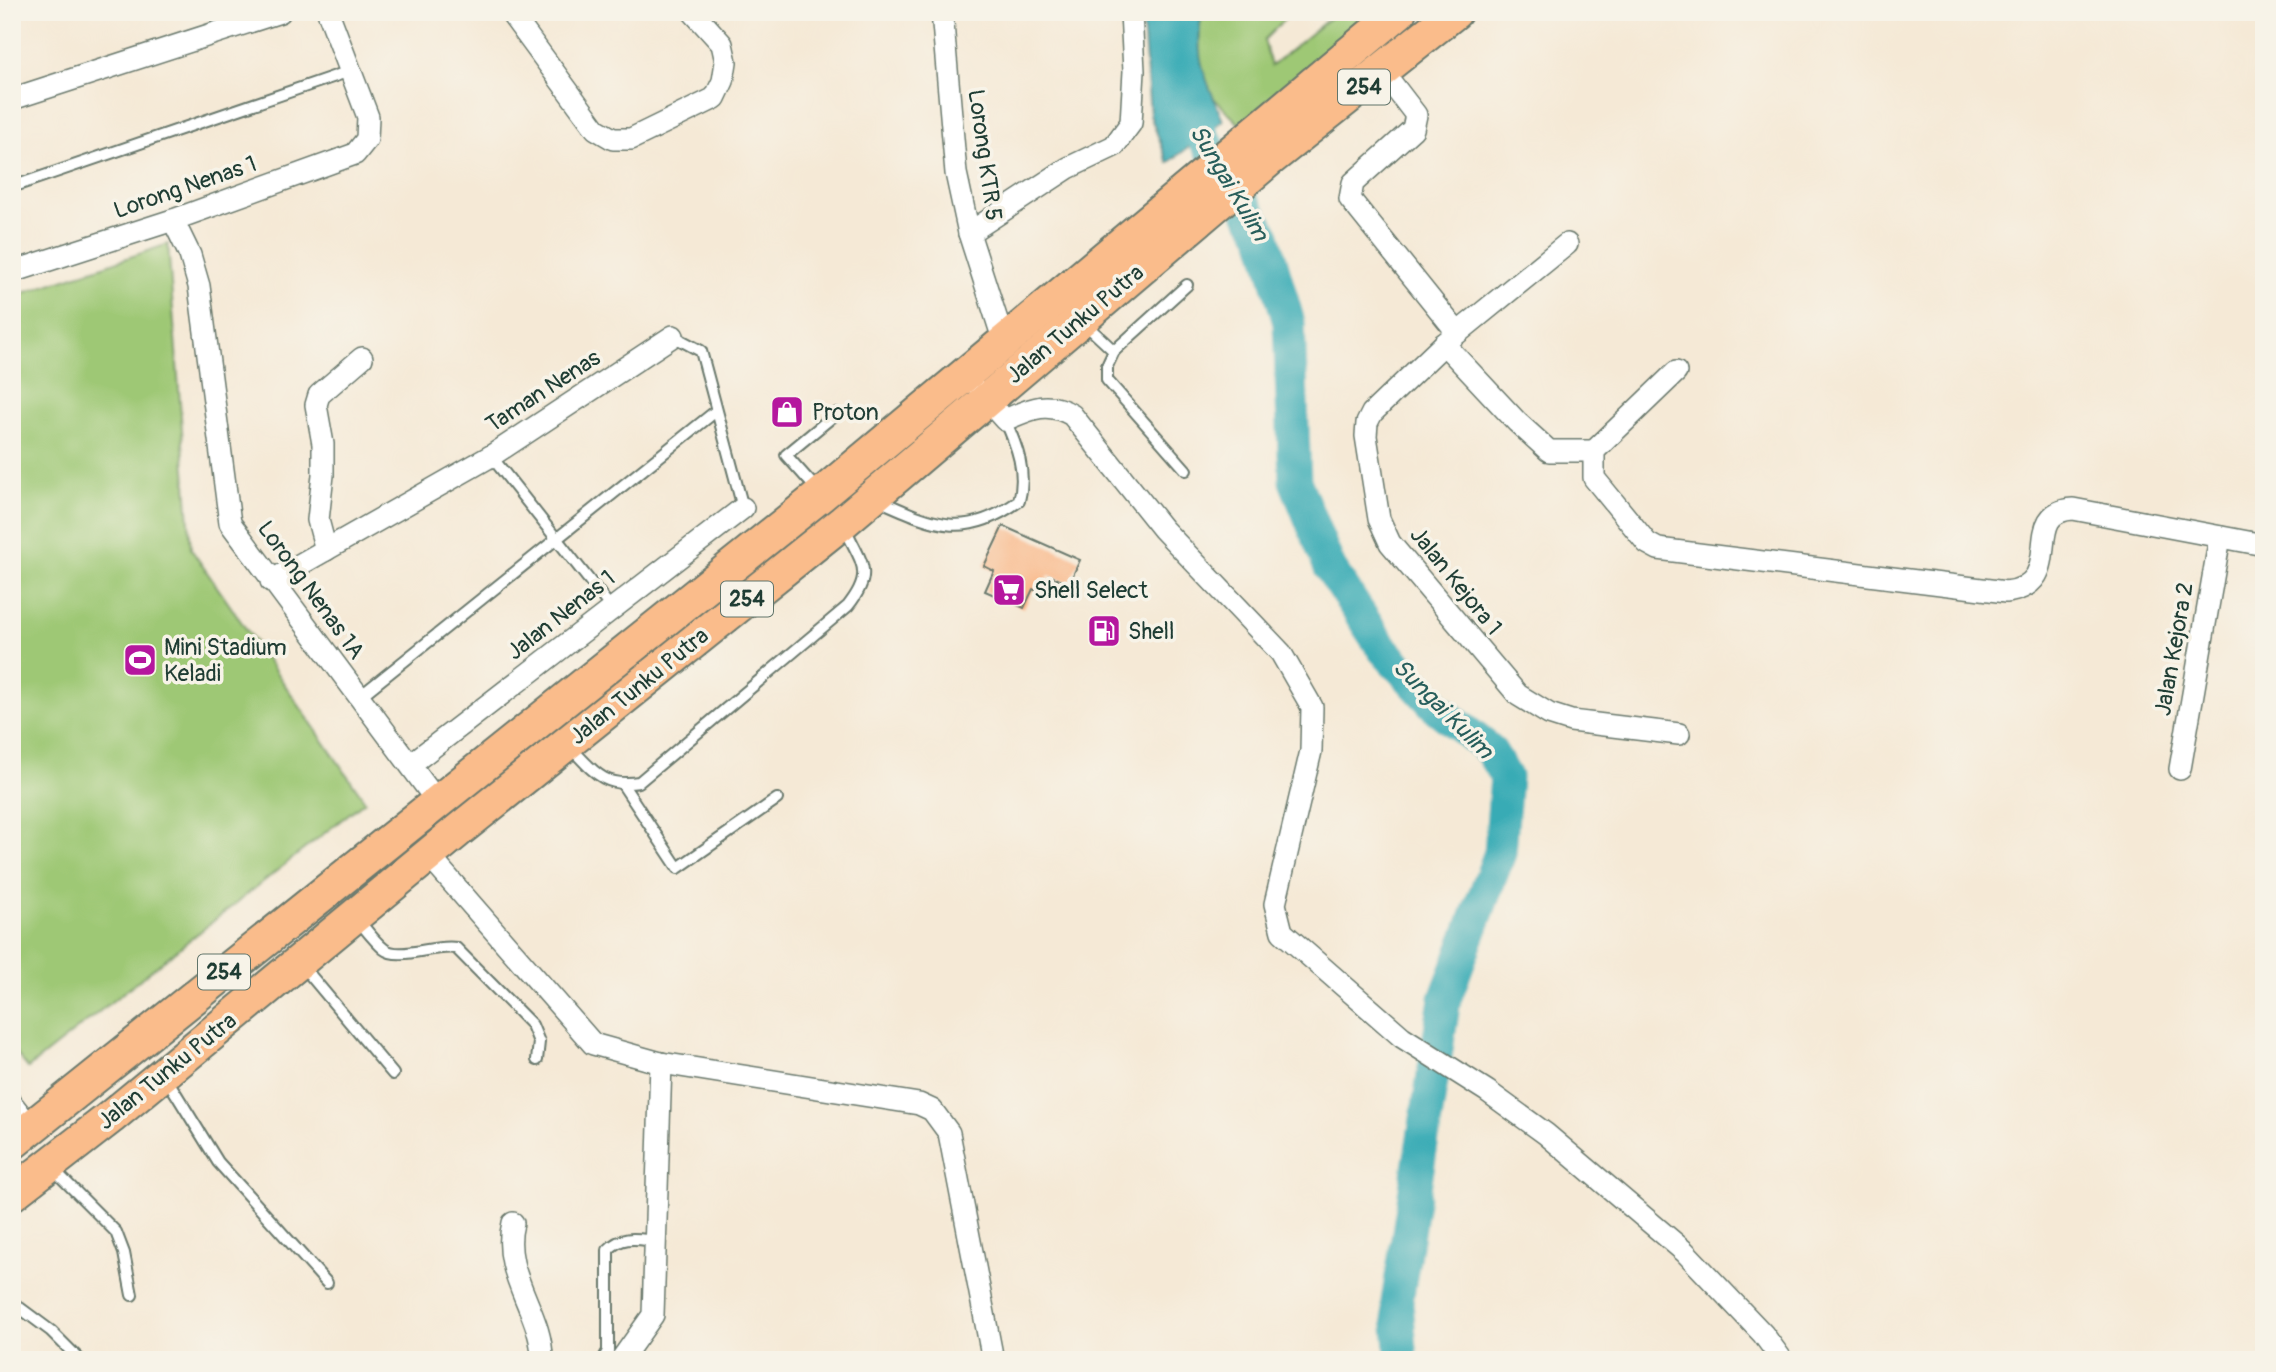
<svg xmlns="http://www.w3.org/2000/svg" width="2276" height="1372" font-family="Pangolin,sans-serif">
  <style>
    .green { fill: #9ec874; stroke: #5e8254; stroke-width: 2 }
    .water { fill: #39abb5; stroke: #2c7474; stroke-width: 2 }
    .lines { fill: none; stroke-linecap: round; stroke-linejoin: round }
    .river { stroke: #39abb5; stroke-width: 33 }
    .building { fill: #f9b280 }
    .service-casing { stroke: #6a796d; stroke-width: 14 }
    .minor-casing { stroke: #6a796d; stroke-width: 24 }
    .primary-casing { stroke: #6a796d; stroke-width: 37 }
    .service { stroke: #fff; stroke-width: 10 }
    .minor { stroke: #fff; stroke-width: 21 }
    .primary { stroke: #fabc8b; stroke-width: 33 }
    .labels { text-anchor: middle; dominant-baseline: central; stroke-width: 7; stroke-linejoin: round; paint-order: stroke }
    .shield { fill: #f7f3e8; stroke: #60746a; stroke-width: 2 }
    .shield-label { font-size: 21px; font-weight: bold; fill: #1f3d34 }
    .street-label { font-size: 23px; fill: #1f3d34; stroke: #f7f3e8 }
    .poi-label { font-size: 23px; fill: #1f3d34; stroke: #f7f3e8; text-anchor: start }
    .water-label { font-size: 24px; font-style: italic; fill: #275e5b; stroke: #f7f3e8 }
  </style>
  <rect width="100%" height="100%" fill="#f7f3e8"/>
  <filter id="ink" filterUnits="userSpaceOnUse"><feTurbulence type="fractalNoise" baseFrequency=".0143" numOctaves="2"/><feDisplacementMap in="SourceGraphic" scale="14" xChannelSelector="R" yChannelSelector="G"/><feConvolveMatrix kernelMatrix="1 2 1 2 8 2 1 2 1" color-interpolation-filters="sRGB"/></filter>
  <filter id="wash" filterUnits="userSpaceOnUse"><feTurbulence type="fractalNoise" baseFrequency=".00686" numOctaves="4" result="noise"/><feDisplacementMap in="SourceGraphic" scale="28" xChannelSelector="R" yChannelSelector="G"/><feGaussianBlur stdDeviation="1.57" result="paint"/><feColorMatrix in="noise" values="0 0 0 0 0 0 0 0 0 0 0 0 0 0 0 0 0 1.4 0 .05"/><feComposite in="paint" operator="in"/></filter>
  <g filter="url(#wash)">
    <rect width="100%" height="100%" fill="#f5e9d6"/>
    <g class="green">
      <path d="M1200 12H1269L1287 17 1264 40 1271 66 1337 12H1381L1239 124 1207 91 1199 69Z"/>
      <path d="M168 244 191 549 365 801 28 1068 12 1048V297Z"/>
    </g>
    <path class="water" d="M1142 12H1202C1193 61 1207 79 1223 121L1168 163 1150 115Z"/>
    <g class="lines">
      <path class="river" d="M1161 12 1177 95 1264 236 1289 323 1295 481 1330 568 1383 649 1438 709 1490 750 1506 777 1500 853 1445 999 1397 1302 1402 1360"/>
    </g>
    <g id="blocks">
      <path class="building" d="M1003 526 1080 560 1069 584 1049 575 1041 593 1033 589 1024 608 985 591 994 571 984 566Z"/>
    </g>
  </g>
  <g filter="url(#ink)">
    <use href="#blocks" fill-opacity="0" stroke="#6a796d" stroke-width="2"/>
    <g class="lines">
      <defs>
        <g id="service">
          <path d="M1298 12H1299"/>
          <path d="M12 187 350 71"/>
          <path d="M1083 322 1114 351 1107 366V380L1186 470"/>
          <path d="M673 336 701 351 743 508"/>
          <path d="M1114 351 1187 285"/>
          <path d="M491 456 612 609"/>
          <path d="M820 493 786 455 837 413"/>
          <path d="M876 499C933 524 963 541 1019 501 1027 472 1017 446 1005 420"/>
          <path d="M358 698 716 411"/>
          <path d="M569 746C593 770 602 788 639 782L848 606C875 572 861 563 845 528"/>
          <path d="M623 785 678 868 777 799"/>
          <path d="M357 919C365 928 374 941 384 949 399 961 435 944 456 948L532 1025 539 1042 537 1060"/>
          <path d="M301 964 393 1074"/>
          <path d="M165 1076 218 1162 327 1283"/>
          <path d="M51 1167 116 1232 124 1253 132 1295"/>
          <path d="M12 1302 51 1331 80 1360"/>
          <path d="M603 1360 608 1351V1250C622 1235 637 1239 655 1241"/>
        </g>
        <g id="minor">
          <path d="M510 12 596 129 613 139H631L715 98 723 81 726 62 722 44 693 12"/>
          <path d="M942 12 956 173 969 233 1004 342"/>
          <path d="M1383 72 1416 115 1413 129 1353 183 1350 199 1457 332"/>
          <path d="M12 99 280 12"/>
          <path d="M173 220 190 255 199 286 230 523 436 800"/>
          <path d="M969 233 1068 168 1114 146 1131 123 1134 71 1131 12"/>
          <path d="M1567 244 1444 344 1372 413 1367 423 1366 436 1379 519 1390 543 1518 695 1549 714 1571 721 1679 734"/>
          <path d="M12 272 173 220 355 154 367 139 368 117 328 12"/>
          <path d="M1444 344 1517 422 1549 451H1594"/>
          <path d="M1676 372 1594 451V478L1647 543 1658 549 2006 592C2070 584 2018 512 2073 509L2264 545"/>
          <path d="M980 392 1005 420C1030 409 1047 400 1072 415L1163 529 1281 653 1312 707 1311 751 1275 904 1282 932 1402 1037 1487 1091 1546 1134 1685 1252 1763 1334 1782 1360"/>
          <path d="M326 550 318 520 323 475V444L316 405 319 395 362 358"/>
          <path d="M271 581 491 456 673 336"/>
          <path d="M411 764 743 508"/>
          <path d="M2180 769 2220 537"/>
          <path d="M429 856 593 1044 661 1063 919 1104 932 1110 949 1133 993 1360"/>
          <path d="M12 1104 31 1128"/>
          <path d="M513 1223C500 1273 543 1313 542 1360"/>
          <path d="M621 1360 653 1315 661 1063"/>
        </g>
        <g id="primary">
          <path d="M12 1143 821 495 1399 12"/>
          <path d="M12 1194 111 1117 460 829 843 522 1270 159 1455 12"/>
        </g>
      </defs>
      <use href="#service" class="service-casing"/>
      <use href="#minor" class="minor-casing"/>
      <use href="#primary" class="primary-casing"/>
      <use href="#service" class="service"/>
      <use href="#minor" class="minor"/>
      <use href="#primary" class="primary"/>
    </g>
  </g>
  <defs>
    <symbol id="shop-square" viewBox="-11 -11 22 22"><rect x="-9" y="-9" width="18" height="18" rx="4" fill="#b5179e" stroke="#f7f3e8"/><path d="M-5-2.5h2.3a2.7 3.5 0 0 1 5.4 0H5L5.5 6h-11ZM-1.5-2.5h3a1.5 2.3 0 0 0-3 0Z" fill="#fff"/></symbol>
    <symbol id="supermarket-square" viewBox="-11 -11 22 22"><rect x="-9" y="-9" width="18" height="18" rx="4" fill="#b5179e" stroke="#f7f3e8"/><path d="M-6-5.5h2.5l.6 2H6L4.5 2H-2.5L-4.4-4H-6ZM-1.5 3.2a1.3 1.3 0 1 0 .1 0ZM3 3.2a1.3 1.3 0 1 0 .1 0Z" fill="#fff"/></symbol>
    <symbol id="fuel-square" viewBox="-11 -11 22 22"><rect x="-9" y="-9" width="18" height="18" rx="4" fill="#b5179e" stroke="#f7f3e8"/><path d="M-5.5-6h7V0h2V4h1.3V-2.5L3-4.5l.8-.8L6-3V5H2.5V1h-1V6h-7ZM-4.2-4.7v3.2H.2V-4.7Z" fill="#fff"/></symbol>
    <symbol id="stadium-square" viewBox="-11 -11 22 22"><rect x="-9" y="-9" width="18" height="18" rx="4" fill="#b5179e" stroke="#f7f3e8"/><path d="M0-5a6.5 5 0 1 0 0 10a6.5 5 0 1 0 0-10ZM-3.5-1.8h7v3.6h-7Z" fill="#fff"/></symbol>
  </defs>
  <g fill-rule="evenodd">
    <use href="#shop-square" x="768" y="393" width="38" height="38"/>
    <use href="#supermarket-square" x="990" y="571" width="38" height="38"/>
    <use href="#fuel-square" x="1085" y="612" width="38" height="38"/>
    <use href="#stadium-square" x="121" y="641" width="38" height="38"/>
  </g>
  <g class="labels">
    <g class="shield">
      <rect x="1338" y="69.5" width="52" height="35" rx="5"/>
      <rect x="721" y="581.5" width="52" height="35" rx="5"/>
      <rect x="198" y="954.5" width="52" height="35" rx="5"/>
    </g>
    <g class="shield-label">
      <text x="1364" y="87">254</text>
      <text x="747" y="599">254</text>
      <text x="224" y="972">254</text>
    </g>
    <g class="street-label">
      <text transform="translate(985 155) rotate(82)">Lorong KTR 5</text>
      <text transform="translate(185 187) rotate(-19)">Lorong Nenas 1</text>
      <text transform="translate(1075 324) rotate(-40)">Jalan Tunku Putra</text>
      <text transform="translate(543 391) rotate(-33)">Taman Nenas</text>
      <text transform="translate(1456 581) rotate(51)">Jalan Kejora 1</text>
      <text transform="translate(311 590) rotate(54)">Lorong Nenas 1A</text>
      <text transform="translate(561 615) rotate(-38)">Jalan Nenas 1</text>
      <text transform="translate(2174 649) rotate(-80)">Jalan Kejora 2</text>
      <text transform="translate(639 686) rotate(-39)">Jalan Tunku Putra</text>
      <text transform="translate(167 1071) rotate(-39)">Jalan Tunku Putra</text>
    </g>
    <g class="poi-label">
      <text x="812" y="412">Proton</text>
      <text x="1034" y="590">Shell Select</text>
      <text x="1128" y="631">Shell</text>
      <text x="164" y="647">Mini Stadium<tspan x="164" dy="26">Keladi</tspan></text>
    </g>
    <g class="water-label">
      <text transform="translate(1229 183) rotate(59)">Sungai Kulim</text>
      <text transform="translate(1443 709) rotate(45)">Sungai Kulim</text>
    </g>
  </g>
  <rect width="2276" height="1372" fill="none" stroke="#f7f3e8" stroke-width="42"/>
</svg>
